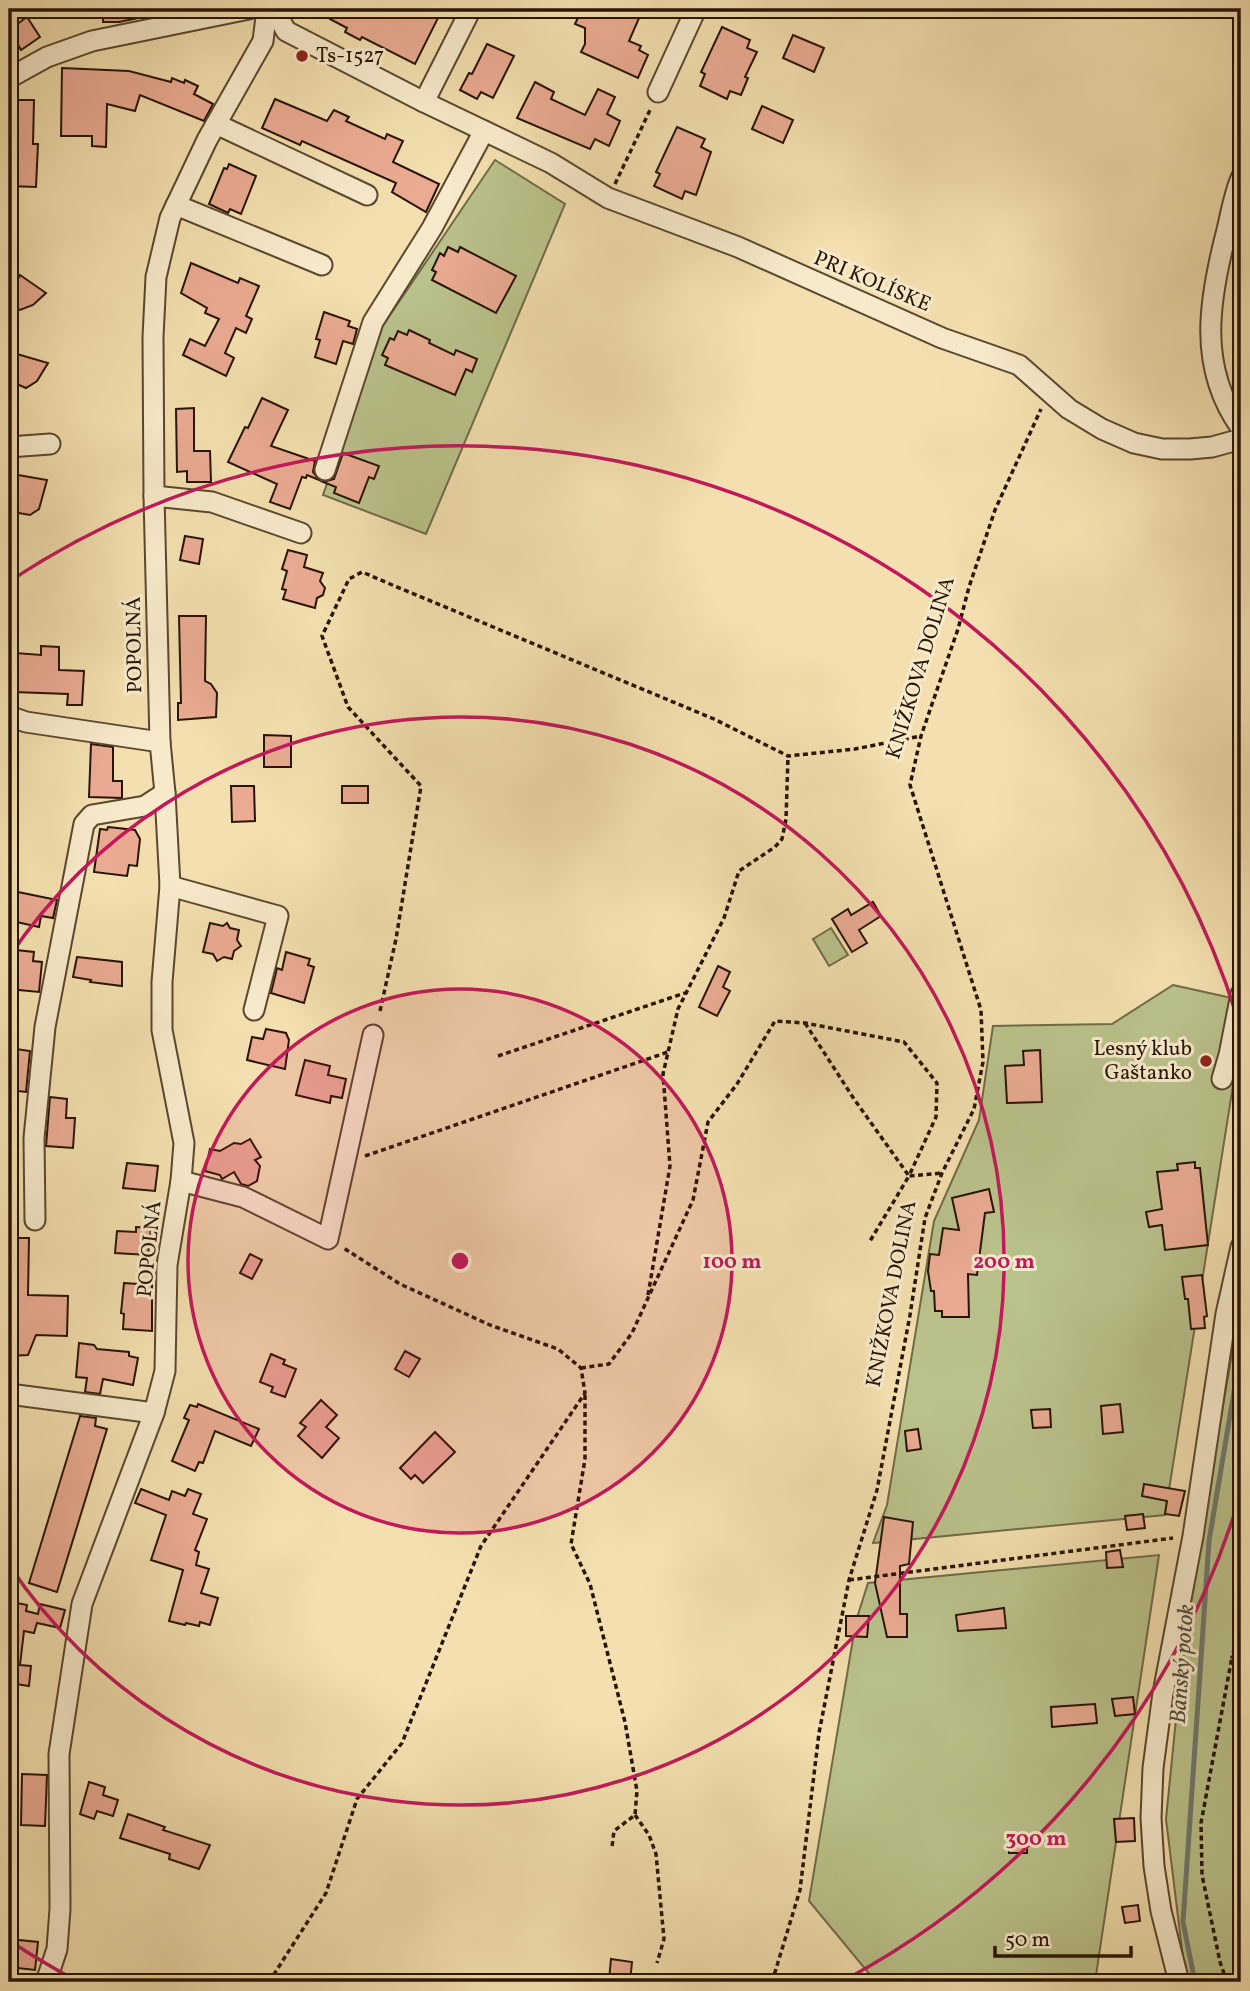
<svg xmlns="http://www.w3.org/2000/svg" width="1250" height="1991" font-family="Vollkorn,serif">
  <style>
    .green { fill: #bac28b; stroke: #706b47; stroke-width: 2 }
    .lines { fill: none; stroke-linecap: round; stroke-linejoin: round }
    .stream { stroke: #70786e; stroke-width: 5 }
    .building { fill: #eaab92; stroke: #271403; stroke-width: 2 }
    .minor-casing { stroke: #5a472e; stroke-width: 23 }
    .path { stroke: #271403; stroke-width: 3.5; stroke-dasharray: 5 3.5; stroke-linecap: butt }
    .minor { stroke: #f7eacb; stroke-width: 19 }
    .ring { fill: none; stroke: #c2185b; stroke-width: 3.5 }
    .poi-dot { fill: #8f2418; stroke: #f7eacb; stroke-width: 2.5 }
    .labels { text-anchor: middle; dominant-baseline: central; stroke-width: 6; stroke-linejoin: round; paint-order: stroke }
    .poi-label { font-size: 21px; fill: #271403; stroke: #f7eacb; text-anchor: start }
    .street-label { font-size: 21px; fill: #271403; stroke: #f7eacb }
    .water-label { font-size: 23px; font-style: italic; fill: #514e42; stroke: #f7eacb }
    .centre { fill: #c2185b; stroke: #f7eacb; stroke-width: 3.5 }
    .ring-label { font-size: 21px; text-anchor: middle; font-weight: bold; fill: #c2185b; stroke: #f7eacb; stroke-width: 6; stroke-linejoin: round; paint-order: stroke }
  </style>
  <rect width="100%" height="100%" fill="#f3dfaf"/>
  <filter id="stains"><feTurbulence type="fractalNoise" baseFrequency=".00286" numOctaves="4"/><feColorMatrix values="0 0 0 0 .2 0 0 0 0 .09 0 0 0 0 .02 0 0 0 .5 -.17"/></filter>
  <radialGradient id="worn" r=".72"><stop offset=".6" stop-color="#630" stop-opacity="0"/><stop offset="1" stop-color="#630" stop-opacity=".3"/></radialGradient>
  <g class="green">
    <path d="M495 160 565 204 426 534 323 495 382 327Z"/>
    <path d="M831 928 848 955 829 966 813 939Z"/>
    <path d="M1173 985 1241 1000V1035L1165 1515 873 1543 887 1505 934 1221 979 1120 993 1026 1112 1024Z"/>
    <path d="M1241 1301V1982H1186L1166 1819 1179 1689 1200 1539Z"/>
    <path d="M1159 1555 1095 1982H876L809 1901 856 1621 868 1583Z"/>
  </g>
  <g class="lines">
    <path class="stream" d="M1195 1982 1183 1922 1209 1541 1241 1350"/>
  </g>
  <g class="building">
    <path d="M103 9H152L153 15 119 22H103Z"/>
    <path d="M335 9H400L414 16 415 12 419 14 422 10 438 18 415 64 362 37 360 40 345 32 347 28 330 19Z"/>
    <path d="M582 9H643L629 41 641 46 639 50 648 55 638 78 581 52 585 44V28L575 24Z"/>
    <path d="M27 17 40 37 21 50 17 43 9 48V30Z"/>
    <path d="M722 27 750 40 747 48 757 52 745 77 748 78 741 95 730 91 727 99 700 86 705 74 701 72Z"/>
    <path d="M793 35 824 48 814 72 783 58Z"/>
    <path d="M487 44 514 56 493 98 481 92 477 99 460 90 469 73 472 74Z"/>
    <path d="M62 68 129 71 171 82 172 78 184 83 185 80 198 86 194 94 213 104 204 121 140 95 135 111 107 104 106 147 92 146V136H61Z"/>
    <path d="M535 82 554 92 551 99 585 115 598 89 615 97 607 114 620 121 609 146 595 139 590 149 517 118Z"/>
    <path d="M275 99 327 121 334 110 349 117 346 121 385 139 387 134 403 141 393 162 439 184 426 212 392 192 396 183 302 141 300 145 262 128Z"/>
    <path d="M11 100H34L33 144H38L36 187 9 186Z"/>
    <path d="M762 106 793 120 783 143 752 129Z"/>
    <path d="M677 127 705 139 701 147 711 152 696 195 685 191 682 199 654 186 660 174 656 172Z"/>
    <path d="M229 164 256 176 241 214 230 209 228 213 209 204 224 168 227 169Z"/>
    <path d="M448 247 458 252 460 247 516 276 496 313 432 280 436 272 432 270 440 253 444 256Z"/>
    <path d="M191 263 238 283 240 278 259 286 246 316 252 319 246 333 236 328 225 353 234 358 226 376 183 355 190 339 205 346 219 319 205 313 207 308 181 293Z"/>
    <path d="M20 275 46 293 33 305 20 310 13 306 11 298 13 289Z"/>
    <path d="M324 312 350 321 348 326 357 329 353 344 343 341 336 364 315 357 320 340 316 339Z"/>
    <path d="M409 330 430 340 429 343 454 355 456 350 477 359 472 372 466 369 455 395 385 365 388 358 382 355 390 338 394 340 398 331 407 335Z"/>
    <path d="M17 354 48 363 37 381 26 388 19 385 14 377Z"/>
    <path d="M262 398 288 410 271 446 315 461 313 472 319 480 307 475 306 478 302 477 290 509 270 502 277 484 228 462 245 427 248 428Z"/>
    <path d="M194 408V451H210L211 482H187V471L177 472 176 409Z"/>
    <path d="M343 453 379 466 374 479 369 477 359 503 334 493 336 487 323 482 334 479Z"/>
    <path d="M18 475 47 480 39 509 30 515 19 513 13 504Z"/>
    <path d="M185 536 203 539 199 564 180 560Z"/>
    <path d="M288 550 307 555 304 567 323 573 320 581 325 588 323 595 317 598 315 608 283 599 286 590 282 589 287 571 282 569Z"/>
    <path d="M179 616H206L205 681 211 684 217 693 216 717 178 720V703H181Z"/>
    <path d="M41 646 59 647V670L84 671 82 705H67L68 694 14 692 16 653 41 655Z"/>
    <path d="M264 735 291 736V767H264Z"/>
    <path d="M91 744 113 747V781H122V798L89 797Z"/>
    <path d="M231 786H254L255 821 232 822Z"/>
    <rect x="342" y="786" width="26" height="17"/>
    <path d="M108 827 135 830 140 839 137 866 129 865 127 876 94 872 100 829 107 830Z"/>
    <path d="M18 892 57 900 53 918 41 916 39 927 12 921Z"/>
    <path d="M873 902 881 916 859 930 867 943 852 952 832 919 848 909 851 915Z"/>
    <path d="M210 923 223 926 227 923 230 928 239 930 237 940 241 946 234 951 232 959 224 957 217 961 213 954 203 952Z"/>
    <path d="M16 950 34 952 33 961 42 962 39 992 9 989V959H15Z"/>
    <path d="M286 952 310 959 308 965 314 967 304 1003 271 993 277 968 282 970Z"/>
    <path d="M77 957 122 962V986L90 982 91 980 73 977Z"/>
    <path d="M718 966 730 972 723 987 730 991 717 1016 699 1007Z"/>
    <path d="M266 1029 286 1033 289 1040 285 1069 247 1060 252 1037 263 1039Z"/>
    <path d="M9 1048 30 1051 26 1092 9 1090Z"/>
    <path d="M1040 1050 1042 1102 1007 1103 1005 1066 1024 1065 1023 1051Z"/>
    <path d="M305 1060 330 1066 328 1075 346 1079 342 1098 331 1096 330 1103 296 1095Z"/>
    <path d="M50 1097 67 1099 66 1118H75L73 1148 46 1146Z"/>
    <path d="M250 1139 261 1157 255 1160 260 1166 257 1181 248 1186 241 1184 234 1172 222 1179 220 1175 205 1171 210 1149 220 1151 234 1143 241 1144Z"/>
    <path d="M1195 1162V1168H1200L1208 1245 1165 1250 1162 1225 1149 1227 1146 1212 1162 1209 1157 1172 1178 1170 1177 1164Z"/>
    <path d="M127 1163 158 1166 155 1191 123 1188Z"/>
    <path d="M989 1189 994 1212 985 1213 977 1275 968 1274 969 1317H942V1311H935L934 1291H931L928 1271 930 1254 939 1255 943 1228 959 1230 952 1198Z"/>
    <path d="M136 1227 151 1228 148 1255 115 1253 117 1231 136 1232Z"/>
    <path d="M9 1238H29L28 1295 68 1296 67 1336 36 1335 28 1355 9 1356Z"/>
    <path d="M250 1254 262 1260 252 1279 240 1273Z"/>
    <path d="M1202 1275 1207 1316 1204 1317 1205 1328 1191 1329 1188 1299H1185L1182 1277Z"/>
    <path d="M124 1283 152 1285V1331L123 1329 124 1314 121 1313Z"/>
    <path d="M79 1343 94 1345 97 1349 129 1352V1356L138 1358 133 1385 103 1379 100 1394 85 1392 87 1378 76 1377Z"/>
    <path d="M405 1351 420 1359 409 1377 395 1369Z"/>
    <path d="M271 1354 285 1360 283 1364 296 1369 285 1397 271 1392 273 1387 260 1382Z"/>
    <path d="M321 1400 337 1415 326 1427 339 1438 322 1458 298 1436 306 1427 300 1423Z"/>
    <path d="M198 1404 259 1429 251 1446 215 1431 203 1463 199 1462 195 1471 172 1461 189 1420 184 1418 190 1405 197 1407Z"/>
    <path d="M1120 1404 1123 1432 1103 1434 1101 1406Z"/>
    <path d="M1050 1409 1051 1427 1033 1428 1031 1410Z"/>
    <path d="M80 1416 96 1418 95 1426 107 1429 57 1592 29 1583Z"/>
    <path d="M918 1429 921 1449 907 1451 905 1431Z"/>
    <path d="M435 1432 455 1452 423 1483 415 1475 411 1479 400 1468Z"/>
    <path d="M1144 1484 1185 1491 1179 1516 1165 1514 1167 1501 1142 1496Z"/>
    <path d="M141 1489 169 1500 172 1491 185 1496 188 1489 201 1494 193 1514 207 1519 195 1550 199 1552 196 1565 209 1569 201 1593 218 1598 210 1625 200 1622 199 1626 186 1623 185 1625 169 1621 183 1570 151 1560 166 1515 135 1503Z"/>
    <path d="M1143 1514 1145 1528 1127 1530 1125 1516Z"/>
    <path d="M884 1517 913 1522 909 1564 900 1566V1614H907V1637H887L875 1583Z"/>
    <path d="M1120 1550 1123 1567 1107 1568 1106 1552Z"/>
    <path d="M17 1603 27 1605 26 1611 38 1614 40 1604 65 1610 60 1628 37 1623 34 1633 24 1631 20 1665 31 1666 29 1686 9 1683V1641Z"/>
    <path d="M1004 1608 1006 1628 958 1631 956 1615Z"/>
    <path d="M846 1616H869L867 1637 846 1636Z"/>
    <path d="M1133 1697 1135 1714 1115 1716 1112 1699Z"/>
    <path d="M1095 1704 1097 1723 1052 1727 1051 1707Z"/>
    <path d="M22 1774 47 1775 45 1826 21 1825Z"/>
    <path d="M89 1782 105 1787 103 1795 118 1800 113 1816 97 1811 94 1819 80 1814Z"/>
    <path d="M128 1814 165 1827 163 1830 210 1845 199 1869 169 1859 170 1854 120 1838Z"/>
    <path d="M1134 1818 1135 1841 1116 1842 1114 1819Z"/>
    <path d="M1009 1835 1027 1836V1853H1009Z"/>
    <path d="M1138 1905 1140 1921 1125 1923 1122 1907Z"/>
    <path d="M9 1939 38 1942 35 1970 9 1967Z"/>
    <path d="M611 1959 632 1962 630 1982 609 1980Z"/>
  </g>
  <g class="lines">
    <defs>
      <g id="minor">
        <path d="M274 9 286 31 424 102 551 163 608 198 738 247 942 338 1019 365 1069 409 1102 429 1134 443 1162 449H1190L1212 447 1241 439"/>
        <path d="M9 78 47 57 92 41 249 9"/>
        <path d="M658 92 696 9"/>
        <path d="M424 102 471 9"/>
        <path d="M216 124 367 195"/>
        <path d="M1241 178C1234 194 1231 213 1227 230 1209 299 1197 367 1241 428"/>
        <path d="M176 205 322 265"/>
        <path d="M9 447 50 444"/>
        <path d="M325 470 373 322 432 228 484 131"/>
        <path d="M154 496 212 502 301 533"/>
        <path d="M9 716 26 722 160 742"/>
        <path d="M170 886 278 916 254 1010"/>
        <path d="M1222 1079 1229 1055 1241 994"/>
        <path d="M181 1181 243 1197 328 1239 373 1035"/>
        <path d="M35 1220 34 1138 45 1027 84 824 92 815 145 806 165 793"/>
        <path d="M9 1394 154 1413"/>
        <path d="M46 1982 57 1949 60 1909 59 1754 82 1604 154 1413 165 1371 167 1265 181 1181 184 1143 162 1030V982L170 886 165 793 160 742 154 496 153 337 156 277 170 218 207 140 263 41 267 9"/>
        <path d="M1179 1982 1161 1911 1154 1866 1151 1818 1153 1768 1163 1693 1193 1536 1226 1314 1241 1247"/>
      </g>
    </defs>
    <use href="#minor" class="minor-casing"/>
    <g class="path">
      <path d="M615 184 651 108"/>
      <path d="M380 1011 396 939 421 786 348 707 322 636 349 579 362 572 390 584 714 719 788 756 855 749 921 736"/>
      <path d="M805 1023 854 1099 909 1176 870 1241"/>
      <path d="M498 1056 685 993"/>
      <path d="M365 1156 668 1052"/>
      <path d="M648 1295 670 1166 663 1074 678 1009 724 918 739 871 775 847 782 839 786 819 788 756"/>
      <path d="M581 1368 609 1364 632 1333 693 1200 708 1122 737 1084 775 1021 805 1023 904 1042 937 1083 936 1117 909 1176 942 1173"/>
      <path d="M585 1395V1459L571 1544 590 1584 625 1722 637 1791 635 1815 614 1831 612 1847"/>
      <path d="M849 1580 1173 1538"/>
      <path d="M1241 1623 1232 1657 1239 1663 1241 1661"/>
      <path d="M635 1815 649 1835 656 1854 664 1939 657 1963"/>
      <path d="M269 1982 326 1893 357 1799 402 1743 481 1546 585 1393 581 1368 558 1349 490 1325 400 1284 342 1247"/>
      <path d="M772 1982 800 1890 819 1733 849 1580 877 1490 910 1315 925 1218 942 1173 974 1109 983 1062 981 1010 910 785 921 736 958 629 969 587 995 510 1041 409"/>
      <path d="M1227 1982 1220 1962 1202 1875 1201 1823 1232 1657"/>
    </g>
    <use href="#minor" class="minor"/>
  </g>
  <circle cx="460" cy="1261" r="272" fill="#c2185b" fill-opacity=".12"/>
  <g class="ring">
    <circle cx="460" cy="1261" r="272"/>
    <path d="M9 957A544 544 0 1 1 9 1565"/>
    <path d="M1239 1499A815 815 0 0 1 843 1981M77 1981A815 815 0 0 1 10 1941M10 581A815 815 0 0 1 1239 1023"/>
  </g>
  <g class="poi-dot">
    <circle cx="302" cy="56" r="7"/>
    <circle cx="1206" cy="1061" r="7"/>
  </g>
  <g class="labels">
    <g class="poi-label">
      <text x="316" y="56">Ts-1527</text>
      <text x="1192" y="1049" text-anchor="end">Lesný klub<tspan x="1192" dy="24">Gaštanko</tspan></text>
    </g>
    <g class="street-label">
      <text transform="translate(872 282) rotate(23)">PRI KOLÍSKE</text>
      <text transform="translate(135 645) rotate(-91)">POPOLNÁ</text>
      <text transform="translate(921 668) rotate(-73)">KNIŽKOVA DOLINA</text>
      <text transform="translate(150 1249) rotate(-84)">POPOLNÁ</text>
      <text transform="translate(892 1294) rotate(-79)">KNIŽKOVA DOLINA</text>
    </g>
    <g class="water-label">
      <text transform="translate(1183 1664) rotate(-86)">Banský potok</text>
    </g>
  </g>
  <circle cx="460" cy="1261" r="10" class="centre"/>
  <g class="ring-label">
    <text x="732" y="1268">100 m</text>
    <text x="1004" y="1268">200 m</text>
    <text x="1036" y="1845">300 m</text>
  </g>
  <rect width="1250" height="1991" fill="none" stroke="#f3dfaf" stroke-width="35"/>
  <rect x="10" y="10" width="1229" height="1970" fill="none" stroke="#271403" stroke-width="3.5"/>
  <rect x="18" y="18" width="1215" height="1956" fill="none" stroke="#271403" stroke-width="2"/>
  <path d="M995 1946v10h136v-10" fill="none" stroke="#271403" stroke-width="3.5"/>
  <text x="1005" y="1946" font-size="21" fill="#271403" stroke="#f7eacb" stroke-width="5" paint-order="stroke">50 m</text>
  <rect width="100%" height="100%" filter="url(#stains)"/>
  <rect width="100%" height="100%" fill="url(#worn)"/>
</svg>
